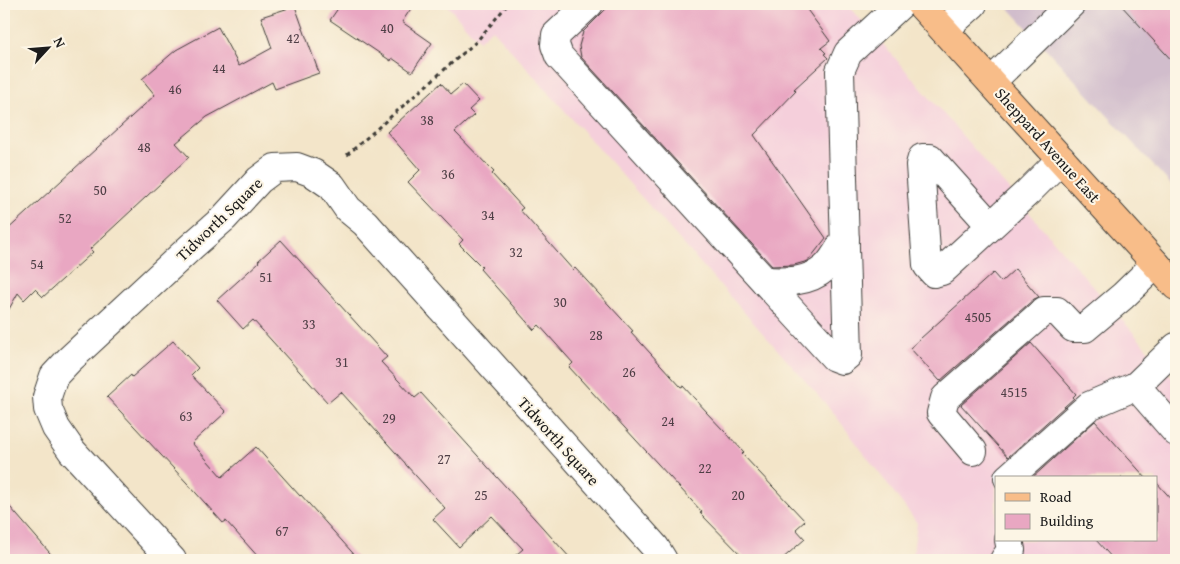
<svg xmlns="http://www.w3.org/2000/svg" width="1180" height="564" font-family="'Gentium Book Plus',serif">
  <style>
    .built { fill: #f5cfdb; fill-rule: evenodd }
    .industrial { fill: #d1bdcc }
    .building { fill: #e9a7c2 }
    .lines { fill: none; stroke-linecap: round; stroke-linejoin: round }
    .minor-casing { stroke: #3c3a36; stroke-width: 30 }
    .major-casing { stroke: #3c3a36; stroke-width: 30 }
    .path { stroke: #3c3a36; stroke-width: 3; stroke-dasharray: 4 4; stroke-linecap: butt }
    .minor { stroke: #fff; stroke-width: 28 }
    .major { stroke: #f8bd89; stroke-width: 28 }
    .labels { text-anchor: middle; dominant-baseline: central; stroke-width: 4; stroke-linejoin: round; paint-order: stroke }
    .number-label { font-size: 14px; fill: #4f3f46 }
    .street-label { font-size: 16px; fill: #1c1c1c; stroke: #fcf5e5 }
  </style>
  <rect width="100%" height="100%" fill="#fcf5e5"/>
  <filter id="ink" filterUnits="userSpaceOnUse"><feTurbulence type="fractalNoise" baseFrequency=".02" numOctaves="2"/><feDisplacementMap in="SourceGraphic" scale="10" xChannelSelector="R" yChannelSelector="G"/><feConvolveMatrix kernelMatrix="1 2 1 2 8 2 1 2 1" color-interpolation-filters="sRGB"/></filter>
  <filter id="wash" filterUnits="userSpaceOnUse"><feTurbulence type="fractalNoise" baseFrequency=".0096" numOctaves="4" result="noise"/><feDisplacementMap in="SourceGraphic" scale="20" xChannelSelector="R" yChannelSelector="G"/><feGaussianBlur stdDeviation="1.12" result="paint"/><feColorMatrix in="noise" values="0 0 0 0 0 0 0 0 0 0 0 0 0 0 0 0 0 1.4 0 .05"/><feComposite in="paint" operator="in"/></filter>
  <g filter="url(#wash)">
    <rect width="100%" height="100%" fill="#f3e5c9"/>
    <path class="built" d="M446 4H846L876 36 1176 382V560H912L917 523 832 411 492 29 479 41ZM996 478H1156V540H996Z"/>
    <path class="industrial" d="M1005 4H1176V190Z"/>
    <g id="blocks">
      <g class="building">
        <path d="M341 4H414L402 22 432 43 412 72 392 58 391 61 330 20Z"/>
        <path d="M611 4H802L808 11 830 41 821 48 826 53 824 54 828 58 794 89 796 91 754 135 826 238 808 261 794 265 772 266 581 57 579 46 583 32Z"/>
        <path d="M1120 4H1176V65Z"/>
        <path d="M295 6 319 73 275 89 272 82 207 117 176 143 189 157 90 249 93 252 43 297 35 289 24 300 18 293 4 318V233L155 95 142 79 176 50 218 27 239 66 272 48 261 17Z"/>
        <path d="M441 83 451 94 463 84 479 101 469 110 474 115 455 132 494 172 492 174 523 208 520 210 573 270 575 268 633 331 631 332 681 387 683 386 707 412H706L744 452 742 454 805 521 796 529 805 539 781 560H746L700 513 702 512 680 488 569 367 573 363 539 325 534 330 480 269 482 267 459 244 463 240 408 182 420 170 387 132Z"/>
        <path d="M281 240 387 357 381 362 415 398 421 393 572 560H510L523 549 492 516 459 547 433 519 445 508 406 465 405 463 341 392 328 403 253 320 243 329 217 300 259 262 258 261Z"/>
        <path d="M1015 269 1039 297 1034 299 940 381 910 348 993 273 1001 282Z"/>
        <path d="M173 341 198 368 191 375 226 412 192 443 222 477 256 447 300 496 301 495 359 560H261L226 521 223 523 187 483 107 397 131 375 132 377Z"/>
        <path d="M1031 343 1076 394 1073 397 1074 398 1008 457 961 405Z"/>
        <path d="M1095 421 1146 478H1032Z"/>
        <path d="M1156 482 1176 504V560H1114L1096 540H1156Z"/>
        <path d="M4 500 56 560H4Z"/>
      </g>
    </g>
  </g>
  <g filter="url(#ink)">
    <use href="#blocks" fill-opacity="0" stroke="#3c3a36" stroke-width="1"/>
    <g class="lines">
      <defs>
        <g id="minor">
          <path d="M589 4 556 35 555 45 559 56 834 357 842 360 848 355 840 71 848 53 901 4"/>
          <path d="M944 30 973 4"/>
          <path d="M991 82 1071 4"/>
          <path d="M991 226 930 158H922L920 165 927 265 934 273 942 271 1028 192 1061 159"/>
          <path d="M765 281C785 282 808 283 825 268 833 261 839 249 845 239"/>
          <path d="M1176 347 1136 386 1176 432"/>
          <path d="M973 451 941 413 945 398 1044 311H1057L1073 328H1085L1123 296 1156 264"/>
          <path d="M1008 478 1089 406 1136 386"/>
          <path d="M172 560 72 451 56 428 48 409 47 397 54 376 69 360 192 246 224 218 259 180 275 168 297 167 313 173 332 186 348 209 365 223 655 547 663 560"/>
          <path d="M1004 560 1011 550 1009 540"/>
        </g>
        <path id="major" d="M920 4 1176 286"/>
      </defs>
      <use href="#minor" class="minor-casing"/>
      <use href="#major" class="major-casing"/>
      <path class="path" d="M347 155 477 41 508 4"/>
      <use href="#minor" class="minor"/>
      <use href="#major" class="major"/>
    </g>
  </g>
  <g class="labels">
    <g class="number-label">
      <text x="387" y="28">40</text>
      <text x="293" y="38">42</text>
      <text x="219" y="68">44</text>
      <text x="175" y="89">46</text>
      <text x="427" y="120">38</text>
      <text x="144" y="147">48</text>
      <text x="448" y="174">36</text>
      <text x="100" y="190">50</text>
      <text x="488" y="215">34</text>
      <text x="65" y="218">52</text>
      <text x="516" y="252">32</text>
      <text x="37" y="264">54</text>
      <text x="266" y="277">51</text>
      <text x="560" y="302">30</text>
      <text x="978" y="317">4505</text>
      <text x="309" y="324">33</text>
      <text x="596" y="335">28</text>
      <text x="342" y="362">31</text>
      <text x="629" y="372">26</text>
      <text x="1014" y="392">4515</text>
      <text x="186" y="416">63</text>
      <text x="389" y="418">29</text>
      <text x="668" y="421">24</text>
      <text x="444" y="459">27</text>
      <text x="705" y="468">22</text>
      <text x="481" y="495">25</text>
      <text x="738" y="495">20</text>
      <text x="282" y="531">67</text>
    </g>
    <g class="street-label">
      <text transform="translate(1048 145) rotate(48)">Sheppard Avenue East</text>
      <text transform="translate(219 219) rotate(-44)">Tidworth Square</text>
      <text transform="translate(559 441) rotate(48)">Tidworth Square</text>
    </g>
  </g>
  <rect width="1180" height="564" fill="none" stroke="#fcf5e5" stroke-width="20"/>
  <rect x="995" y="476" width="162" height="65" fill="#fcf5e5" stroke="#a29e95"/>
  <rect x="1005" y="493" width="25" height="8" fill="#f8bd89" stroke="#a29e95"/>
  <text x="1040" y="502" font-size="15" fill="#1c1c1c">Road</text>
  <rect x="1005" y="514" width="25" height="15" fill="#e9a7c2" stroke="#a29e95"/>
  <text x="1040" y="526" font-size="15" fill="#1c1c1c">Building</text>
  <g transform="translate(48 48) rotate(64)" stroke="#fcf5e5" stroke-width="4" paint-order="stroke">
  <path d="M0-4L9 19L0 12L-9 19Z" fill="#1c1c1c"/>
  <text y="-8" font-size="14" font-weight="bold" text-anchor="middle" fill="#1c1c1c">N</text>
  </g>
</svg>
